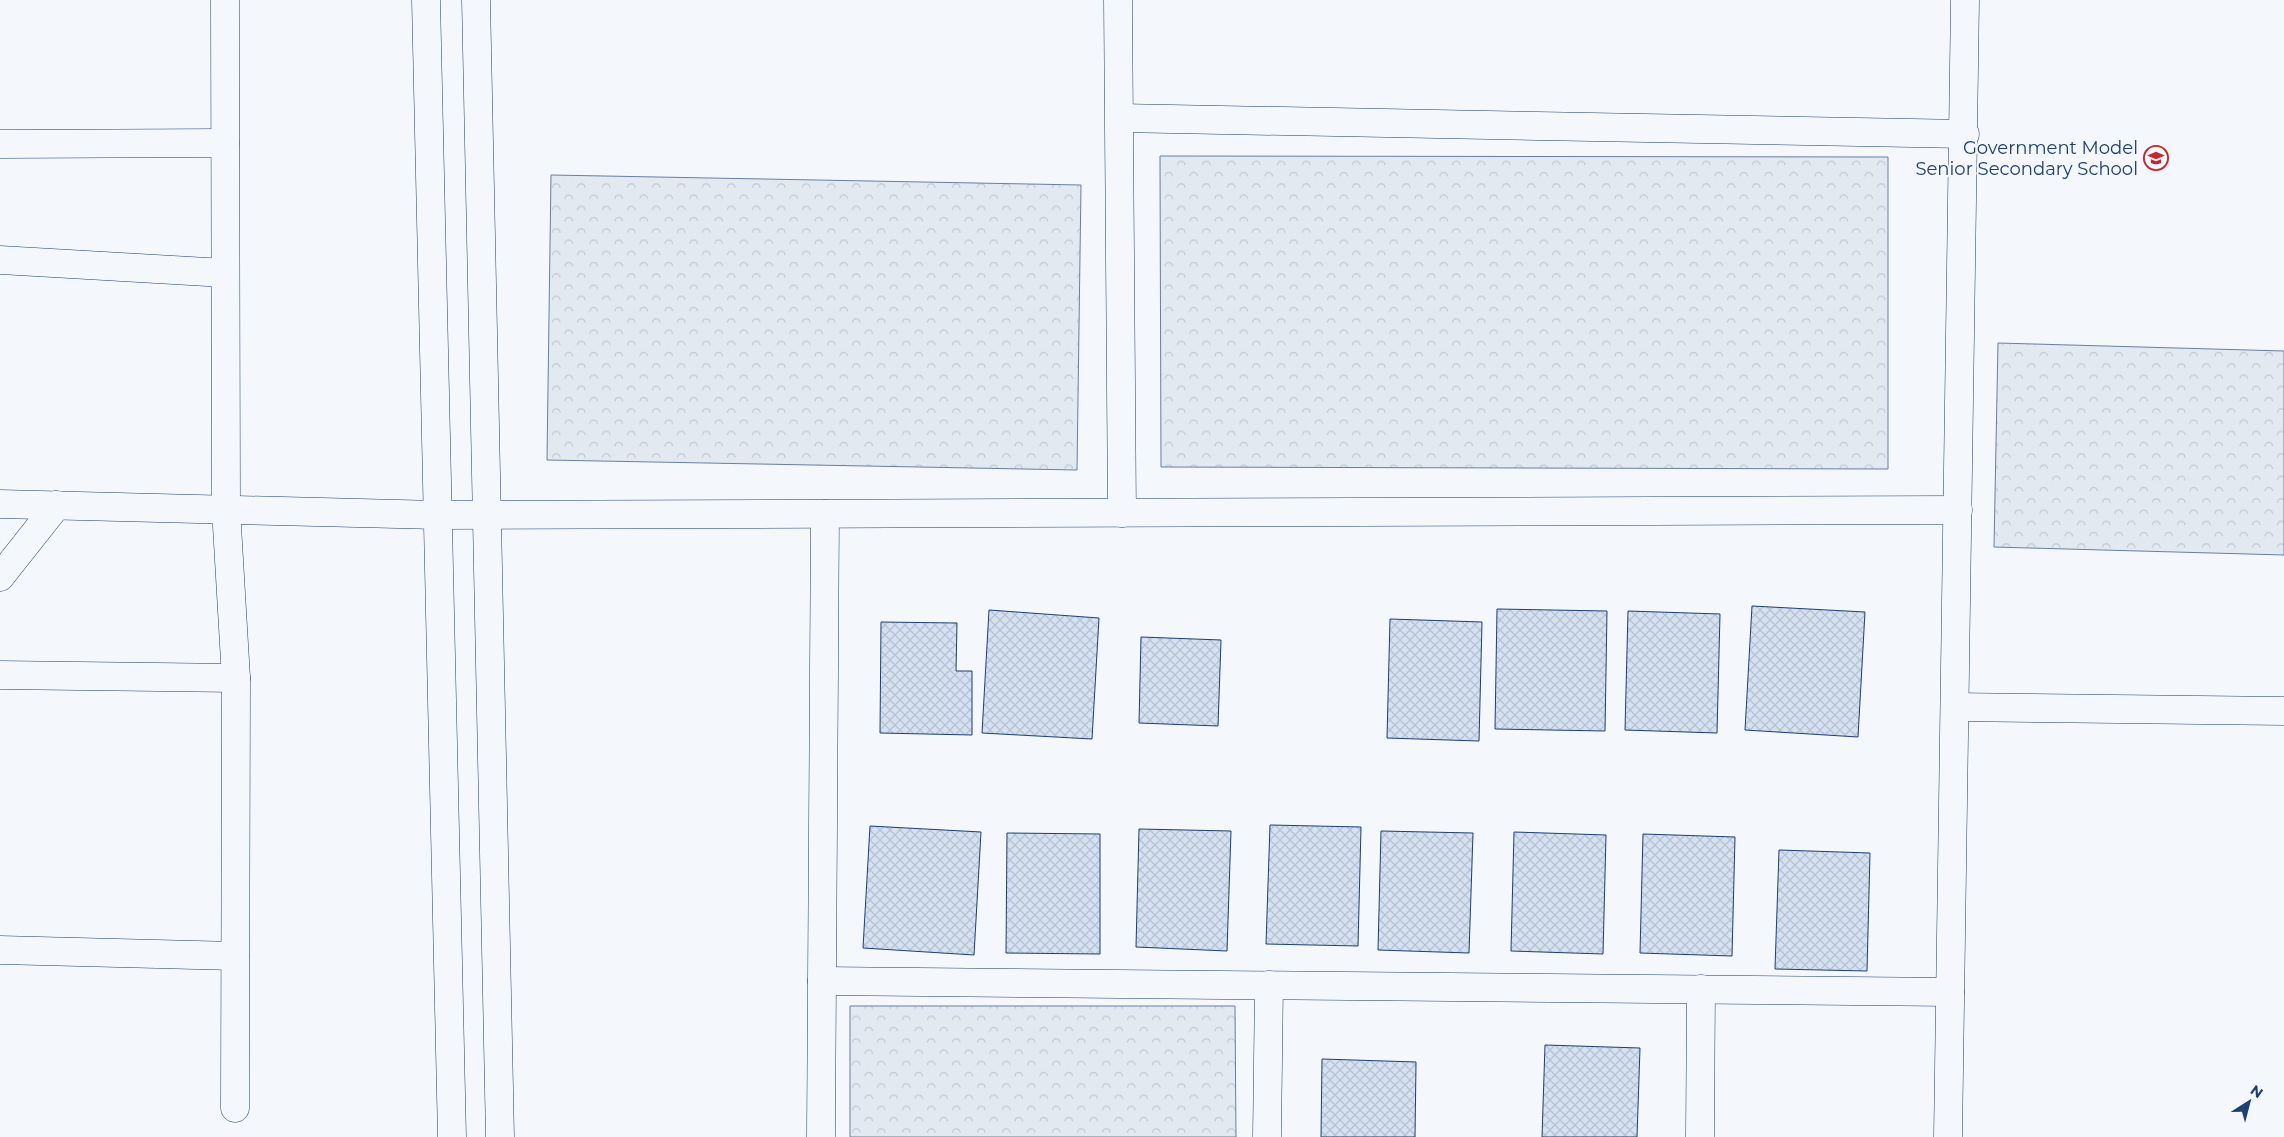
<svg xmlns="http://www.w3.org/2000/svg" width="2284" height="1137" font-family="Montserrat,sans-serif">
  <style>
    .park { fill: url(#park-crowns); stroke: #687fa3 }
    .building { fill: url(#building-cross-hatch); stroke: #1d3f73 }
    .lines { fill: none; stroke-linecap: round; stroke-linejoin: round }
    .minor-casing { stroke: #1d3f73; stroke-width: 29 }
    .tertiary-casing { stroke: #1d3f73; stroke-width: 29 }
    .secondary-casing { stroke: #1d3f73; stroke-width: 29 }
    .minor { stroke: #f4f7fb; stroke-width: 28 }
    .tertiary { stroke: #f4f7fb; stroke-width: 28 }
    .secondary { stroke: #f4f7fb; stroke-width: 28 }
    .labels { text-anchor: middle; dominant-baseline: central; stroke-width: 4; stroke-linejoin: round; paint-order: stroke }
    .poi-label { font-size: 18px; fill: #1d3f73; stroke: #f4f7fb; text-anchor: end }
  </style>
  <defs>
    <pattern id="park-crowns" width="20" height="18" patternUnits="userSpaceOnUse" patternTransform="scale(1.25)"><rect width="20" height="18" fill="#e3e9f0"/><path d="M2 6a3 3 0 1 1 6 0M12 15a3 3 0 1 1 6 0" fill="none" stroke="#c2c9d1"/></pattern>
    <pattern id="building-cross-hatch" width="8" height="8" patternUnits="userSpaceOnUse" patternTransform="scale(1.25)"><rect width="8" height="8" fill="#d5e0f0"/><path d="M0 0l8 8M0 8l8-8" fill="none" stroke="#b6c1d1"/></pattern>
  </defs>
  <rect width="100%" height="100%" fill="#f4f7fb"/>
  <g class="park">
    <path d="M1160 156 1888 157V469L1161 467Z"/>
    <path d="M551 175 1081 185 1077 470 547 460Z"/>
    <path d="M1998 343 2284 351V555L1994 547Z"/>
    <path d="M850 1006H1235L1236 1137H850Z"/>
  </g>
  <g class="building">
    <path d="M1752 606 1865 612 1858 737 1745 730Z"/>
    <path d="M1497 609 1607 611 1605 731 1495 729Z"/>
    <path d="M989 610 1099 618 1092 739 982 733Z"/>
    <path d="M1628 611 1720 614 1717 733 1625 730Z"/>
    <path d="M1390 619 1482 622 1479 741 1387 738Z"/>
    <path d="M881 622 957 623 956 671H972V735L880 733Z"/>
    <path d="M1141 637 1221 640 1218 726 1139 723Z"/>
    <path d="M1270 825 1361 827 1358 946 1266 944Z"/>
    <path d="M870 826 981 832 974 955 863 948Z"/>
    <path d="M1139 829 1231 831 1227 951 1136 947Z"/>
    <path d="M1381 831 1473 833 1469 953 1378 950Z"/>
    <path d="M1514 832 1606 835 1603 954 1511 951Z"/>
    <path d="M1007 833 1100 834V954L1006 953Z"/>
    <path d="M1643 834 1735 837 1732 956 1640 953Z"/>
    <path d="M1779 850 1870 853 1867 971 1775 969Z"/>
    <path d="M1545 1045 1640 1048 1637 1137H1542Z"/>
    <path d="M1322 1059 1416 1062 1415 1137H1321Z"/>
  </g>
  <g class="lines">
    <defs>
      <g id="minor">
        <path d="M225 0 226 509 236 678 235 1108"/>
        <path d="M1118 0 1122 513"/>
        <path d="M1120 118 1965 134"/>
        <path d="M0 144 225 143"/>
        <path d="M0 260 225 273"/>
        <path d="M0 504 438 515"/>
        <path d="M0 577 57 505"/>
        <path d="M0 675 236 678"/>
        <path d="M1955 707 2284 711"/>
        <path d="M0 950 235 956"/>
        <path d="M822 981 1950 992"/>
        <path d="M821 1137 825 514"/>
        <path d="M1267 1137 1269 985"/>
        <path d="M1700 1137 1701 989"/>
      </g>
      <g id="tertiary">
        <path d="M438 515 1958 510"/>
        <path d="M1948 1137 1965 0"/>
      </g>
      <g id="secondary">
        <path d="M426 0 452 1137"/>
        <path d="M476 0 500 1137"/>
      </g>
    </defs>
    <use href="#minor" class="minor-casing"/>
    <use href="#tertiary" class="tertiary-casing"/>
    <use href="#secondary" class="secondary-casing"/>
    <use href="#minor" class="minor"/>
    <use href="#tertiary" class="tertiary"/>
    <use href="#secondary" class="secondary"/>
  </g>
  <defs>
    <symbol id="school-ring" viewBox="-11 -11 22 22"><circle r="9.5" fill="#f4f7fb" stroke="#c62828" stroke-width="1.5"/><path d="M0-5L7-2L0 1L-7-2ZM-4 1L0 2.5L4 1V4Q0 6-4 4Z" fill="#c62828"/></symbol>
  </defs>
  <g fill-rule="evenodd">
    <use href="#school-ring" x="2142" y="144" width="28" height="28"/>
  </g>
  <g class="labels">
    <g class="poi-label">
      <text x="2138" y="148">Government Model<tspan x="2138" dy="21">Senior Secondary School</tspan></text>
    </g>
  </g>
  <g transform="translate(2249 1102) rotate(36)" stroke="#f4f7fb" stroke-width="4" paint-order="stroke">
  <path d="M0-4L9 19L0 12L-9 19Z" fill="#1d3f73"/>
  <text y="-8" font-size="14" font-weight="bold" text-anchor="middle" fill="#1d3f73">N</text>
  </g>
</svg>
